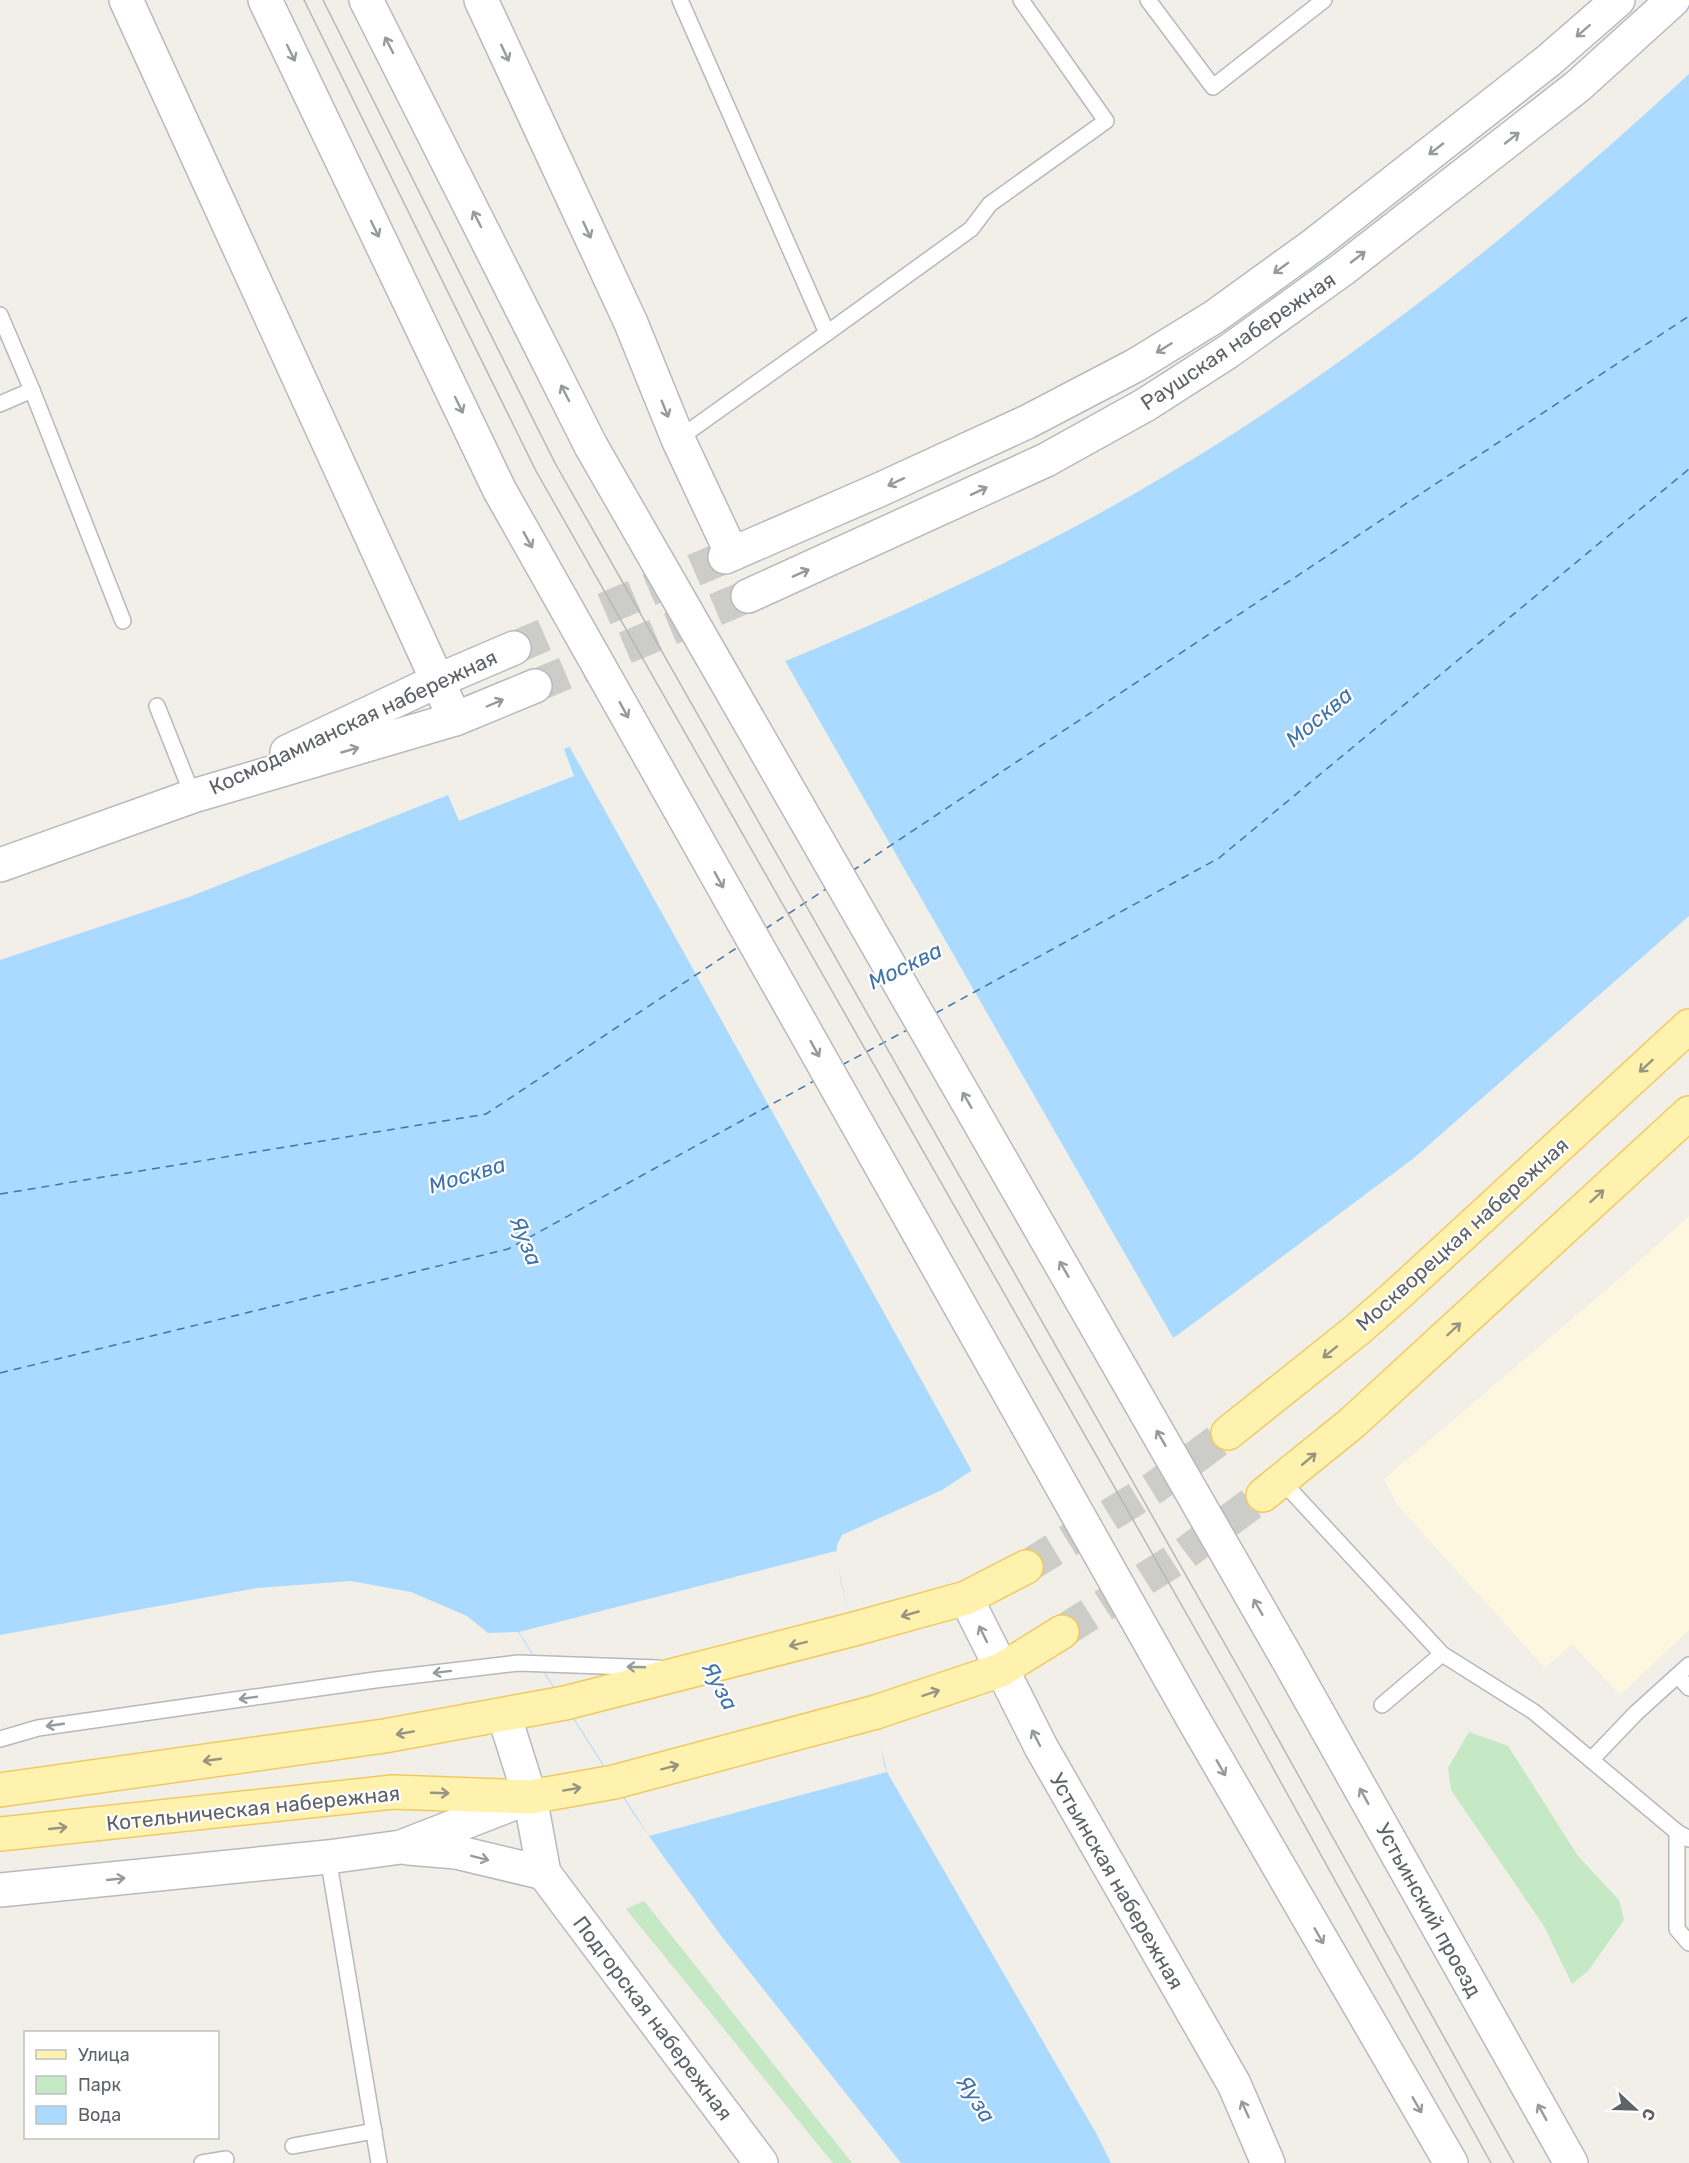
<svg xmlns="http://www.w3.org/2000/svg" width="1689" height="2163" font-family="Rubik,sans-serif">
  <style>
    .commercial { fill: #fef7e0 }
    .green { fill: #c5e8c5 }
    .water { fill: #aadaff }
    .pier { fill: #f1efe8 }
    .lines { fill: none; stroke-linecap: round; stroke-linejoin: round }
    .ferry { stroke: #4174aa; stroke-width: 1.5; stroke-dasharray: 8 6; stroke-linecap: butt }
    .secondary-tunnel { stroke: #ccccc8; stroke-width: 33; stroke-dasharray: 33 16; stroke-linecap: butt }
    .primary-tunnel { stroke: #ccccc8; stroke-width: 33; stroke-dasharray: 33 16; stroke-linecap: butt }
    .service-casing { stroke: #b5b8bc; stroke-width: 18 }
    .secondary-casing { stroke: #b6babf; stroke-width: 36 }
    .primary-casing { stroke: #f2c960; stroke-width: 36 }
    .service { stroke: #fff; stroke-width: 15 }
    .secondary { stroke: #fff; stroke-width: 33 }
    .primary { stroke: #fff2af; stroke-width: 33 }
    .tram { stroke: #b6b7b8; stroke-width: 1.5 }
    .secondary-bridge-casing { stroke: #b6babf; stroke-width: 36; stroke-linecap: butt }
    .secondary-bridge { stroke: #fff; stroke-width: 33 }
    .oneway { stroke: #979a9d }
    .oneway2 { stroke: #979581 }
    .labels { text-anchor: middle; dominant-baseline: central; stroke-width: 4.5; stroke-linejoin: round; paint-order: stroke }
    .street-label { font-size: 21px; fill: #5f6368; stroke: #fff }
    .water-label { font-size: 22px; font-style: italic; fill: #4174aa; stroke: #fff }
  </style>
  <rect width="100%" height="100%" fill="#f1efe8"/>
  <path class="commercial" d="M1689 1216V1630L1620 1695 1572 1644 1545 1668 1398 1506 1384 1479 1626 1273Z"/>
  <g class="green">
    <path d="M1469 1732 1508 1746 1578 1856 1619 1900 1624 1920 1588 1971 1572 1984 1544 1926 1451 1790 1448 1768Z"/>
    <path d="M644 1901 852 2163H833L626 1909Z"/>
  </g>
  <path class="water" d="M1689 74V916L1414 1158 1179 1334 942 1490 842 1535 837 1545 836 1559 887 1772 1096 2133 1111 2163H901L722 1937 658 1849 635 1816 518 1632 488 1633 467 1616 411 1592 351 1581 257 1588 0 1635V960L189 897 448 795 459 821 574 776 564 749C770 669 978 588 1168 474 1354 363 1530 221 1689 74Z"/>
  <g class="pier">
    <path d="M784 659 1175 1341 973 1473 568 744Z"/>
    <path d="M836 1551 841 1583 876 1712 884 1765 887 1772 649 1836 519 1632Z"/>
  </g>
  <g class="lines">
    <g class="ferry">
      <path d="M852 871 1689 316"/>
      <path d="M765 929 826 889"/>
      <path d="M936 1013 1219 858 1689 469"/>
      <path d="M842 1065 909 1029"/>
      <path d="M0 1194 486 1114 738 947"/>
      <path d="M0 1373 508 1249 814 1081"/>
    </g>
    <g class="secondary-tunnel">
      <path d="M514 648 725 557"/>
      <path d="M535 686 748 596"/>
    </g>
    <g class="primary-tunnel">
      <path d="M1026 1567 1155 1487 1228 1433"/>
      <path d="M1062 1632 1184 1554 1263 1495"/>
    </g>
    <defs>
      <g id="service">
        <path d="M1148 0 1213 87 1324 0"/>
        <path d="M0 315 32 390 0 404"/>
        <path d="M827 333 971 229 990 204 1106 121 1021 0"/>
        <path d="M32 390 123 621"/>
        <path d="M678 439 827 333 680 0"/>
        <path d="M157 706 193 796"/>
        <path d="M1282 1481 1442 1654 1534 1712 1677 1832 1689 1839"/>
        <path d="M1678 1676 1689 1688"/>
        <path d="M1382 1705 1442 1654"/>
        <path d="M0 1739 38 1728 375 1680 518 1663 658 1668"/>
        <path d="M1591 1760 1636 1713 1689 1665"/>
        <path d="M1677 1832V1929L1689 1943"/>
        <path d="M328 1857 379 2163"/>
        <path d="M293 2146 374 2131"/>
        <path d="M202 2163 226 2159"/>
      </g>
      <g id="secondary">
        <path d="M126 0 455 719"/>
        <path d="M265 0 499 489"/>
        <path d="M366 0 591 446"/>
        <path d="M481 0 631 323 678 439 732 554"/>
        <path d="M725 557 879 490 1027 422 1136 365 1214 317 1315 244 1548 61 1618 0"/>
        <path d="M748 596 1046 460 1145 405 1229 351 1343 269 1578 86 1673 0"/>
        <path d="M287 752 437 681 514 648"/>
        <path d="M0 865 193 796 455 719 535 686"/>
        <path d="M966 1598 1041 1747 1234 2084 1268 2163"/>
        <path d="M1287 1658 1571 2163"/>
        <path d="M504 1715 530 1797 544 1873 761 2163"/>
        <path d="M1192 1717 1451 2163"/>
        <path d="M408 1848 456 1852 544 1873"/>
        <path d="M0 1890 328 1857 401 1847 530 1797"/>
      </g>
      <g id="primary">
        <path d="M1228 1433 1357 1330 1398 1294 1689 1026"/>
        <path d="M1263 1495 1352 1423 1689 1113"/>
        <path d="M0 1790 384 1736 565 1703 854 1629 966 1598 1026 1567"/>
        <path d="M0 1834 393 1792 530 1797 614 1782 876 1712 1001 1670 1062 1632"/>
      </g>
    </defs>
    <use href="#service" class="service-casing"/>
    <use href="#secondary" class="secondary-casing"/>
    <use href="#primary" class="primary-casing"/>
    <use href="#service" class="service"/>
    <use href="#secondary" class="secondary"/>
    <use href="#primary" class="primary"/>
    <g class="tram">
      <path d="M304 0 536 471 1231 1692 1491 2163"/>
      <path d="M323 0 555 463 1247 1683 1514 2163"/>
    </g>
    <defs>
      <g id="secondary-bridge">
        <path d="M591 446 1287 1658"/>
        <path d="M499 489 1192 1717"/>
      </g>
    </defs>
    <use href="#secondary-bridge" class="secondary-bridge-casing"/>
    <use href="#secondary-bridge" class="secondary-bridge"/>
  </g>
  <defs><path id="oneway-shaft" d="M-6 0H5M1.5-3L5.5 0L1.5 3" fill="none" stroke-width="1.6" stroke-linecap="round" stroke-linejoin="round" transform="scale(1.5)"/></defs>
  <g class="oneway">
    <use href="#oneway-shaft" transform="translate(1583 31) rotate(139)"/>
    <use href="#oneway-shaft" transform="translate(389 45) rotate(-117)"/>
    <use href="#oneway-shaft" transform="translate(291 53) rotate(64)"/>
    <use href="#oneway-shaft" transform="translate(505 53) rotate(65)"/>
    <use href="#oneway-shaft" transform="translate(1512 138) rotate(-38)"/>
    <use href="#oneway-shaft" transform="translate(1436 149) rotate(142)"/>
    <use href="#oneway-shaft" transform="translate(477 219) rotate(-117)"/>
    <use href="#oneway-shaft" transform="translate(375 229) rotate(64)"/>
    <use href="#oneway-shaft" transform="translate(587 230) rotate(65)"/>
    <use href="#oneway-shaft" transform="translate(1358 257) rotate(-38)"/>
    <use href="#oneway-shaft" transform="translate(1281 268) rotate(144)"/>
    <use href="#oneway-shaft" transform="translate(1164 348) rotate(148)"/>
    <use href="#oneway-shaft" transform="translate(565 393) rotate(-117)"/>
    <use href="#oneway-shaft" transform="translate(459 405) rotate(64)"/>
    <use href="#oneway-shaft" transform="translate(665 409) rotate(68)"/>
    <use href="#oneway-shaft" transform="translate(896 482) rotate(155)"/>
    <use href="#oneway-shaft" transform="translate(979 491) rotate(-25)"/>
    <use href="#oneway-shaft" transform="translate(528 540) rotate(61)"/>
    <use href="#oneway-shaft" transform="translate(801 573) rotate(-24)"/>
    <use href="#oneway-shaft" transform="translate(495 703) rotate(-23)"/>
    <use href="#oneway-shaft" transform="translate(624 710) rotate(61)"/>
    <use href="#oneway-shaft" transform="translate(350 750) rotate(-16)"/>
    <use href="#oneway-shaft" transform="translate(719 880) rotate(61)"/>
    <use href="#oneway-shaft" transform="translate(815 1049) rotate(61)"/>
    <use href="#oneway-shaft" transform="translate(967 1100) rotate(-120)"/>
    <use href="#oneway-shaft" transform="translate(1064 1269) rotate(-120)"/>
    <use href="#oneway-shaft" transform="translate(1161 1438) rotate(-120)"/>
    <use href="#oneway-shaft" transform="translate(1258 1607) rotate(-120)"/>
    <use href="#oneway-shaft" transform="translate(983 1634) rotate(-116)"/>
    <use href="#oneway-shaft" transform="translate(636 1667) rotate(-178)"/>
    <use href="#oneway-shaft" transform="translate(442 1672) rotate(173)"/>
    <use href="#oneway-shaft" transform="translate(248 1698) rotate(172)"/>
    <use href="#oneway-shaft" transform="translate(55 1725) rotate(172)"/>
    <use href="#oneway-shaft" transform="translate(1036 1738) rotate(-117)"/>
    <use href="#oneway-shaft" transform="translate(1221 1768) rotate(60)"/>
    <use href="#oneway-shaft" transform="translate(1364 1796) rotate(-119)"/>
    <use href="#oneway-shaft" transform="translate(480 1858) rotate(14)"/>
    <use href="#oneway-shaft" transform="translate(116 1879) rotate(-6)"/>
    <use href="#oneway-shaft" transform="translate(1319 1936) rotate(60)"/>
    <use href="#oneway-shaft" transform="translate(1417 2105) rotate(60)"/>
    <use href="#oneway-shaft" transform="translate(1245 2109) rotate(-114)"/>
    <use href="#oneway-shaft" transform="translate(1542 2112) rotate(-119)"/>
  </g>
  <g class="oneway2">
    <use href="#oneway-shaft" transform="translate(1646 1066) rotate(137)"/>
    <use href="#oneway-shaft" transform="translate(1597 1196) rotate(-42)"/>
    <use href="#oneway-shaft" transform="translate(1454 1329) rotate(-43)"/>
    <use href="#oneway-shaft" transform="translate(1330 1352) rotate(141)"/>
    <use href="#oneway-shaft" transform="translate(1309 1459) rotate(-40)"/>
    <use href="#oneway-shaft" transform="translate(910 1614) rotate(164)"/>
    <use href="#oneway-shaft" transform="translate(798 1644) rotate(166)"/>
    <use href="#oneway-shaft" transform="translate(931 1693) rotate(-19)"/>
    <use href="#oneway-shaft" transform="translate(405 1733) rotate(170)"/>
    <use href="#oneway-shaft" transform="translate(212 1760) rotate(172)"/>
    <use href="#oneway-shaft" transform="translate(670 1767) rotate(-15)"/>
    <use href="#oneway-shaft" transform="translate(572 1789) rotate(-10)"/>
    <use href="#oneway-shaft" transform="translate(440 1793) rotate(2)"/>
    <use href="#oneway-shaft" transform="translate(58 1828) rotate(-6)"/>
  </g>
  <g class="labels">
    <g class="street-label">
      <text transform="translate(1238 341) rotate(-34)">Раушская набережная</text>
      <text transform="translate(353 722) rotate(-25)">Космодамианская набережная</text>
      <text transform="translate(1462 1234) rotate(-42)">Москворецкая набережная</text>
      <text transform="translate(253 1808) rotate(-6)">Котельническая набережная</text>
      <text transform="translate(1117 1881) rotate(60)">Устьинская набережная</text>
      <text transform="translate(1429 1910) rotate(61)">Устьинский проезд</text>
      <text transform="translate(653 2018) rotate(53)">Подгорская набережная</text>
    </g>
    <g class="water-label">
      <text transform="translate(1319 717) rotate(-40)">Москва</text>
      <text transform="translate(905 966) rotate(-26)">Москва</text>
      <text transform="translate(467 1175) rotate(-17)">Москва</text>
      <text transform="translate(526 1241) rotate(68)">Яуза</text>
      <text transform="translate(720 1686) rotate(62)">Яуза</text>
      <text transform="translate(976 2099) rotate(57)">Яуза</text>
    </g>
  </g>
  <rect x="24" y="2031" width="195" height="108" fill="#ffffff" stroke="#bfc1c3" stroke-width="1.5"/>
  <rect x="36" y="2050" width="30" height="9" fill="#fff2af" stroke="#bfc1c3" stroke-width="1.5"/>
  <text x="78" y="2061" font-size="18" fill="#5f6368">Улица</text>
  <rect x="36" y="2076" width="30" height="18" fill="#c5e8c5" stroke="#bfc1c3" stroke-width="1.5"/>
  <text x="78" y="2091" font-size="18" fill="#5f6368">Парк</text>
  <rect x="36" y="2106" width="30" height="18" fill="#aadaff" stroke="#bfc1c3" stroke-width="1.5"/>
  <text x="78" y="2121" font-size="18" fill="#5f6368">Вода</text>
  <g transform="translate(1635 2109) rotate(112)" stroke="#ffffff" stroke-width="4.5" paint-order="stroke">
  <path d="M0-4.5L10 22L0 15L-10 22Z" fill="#5f6368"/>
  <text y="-9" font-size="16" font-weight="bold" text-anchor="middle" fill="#5f6368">С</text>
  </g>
</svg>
